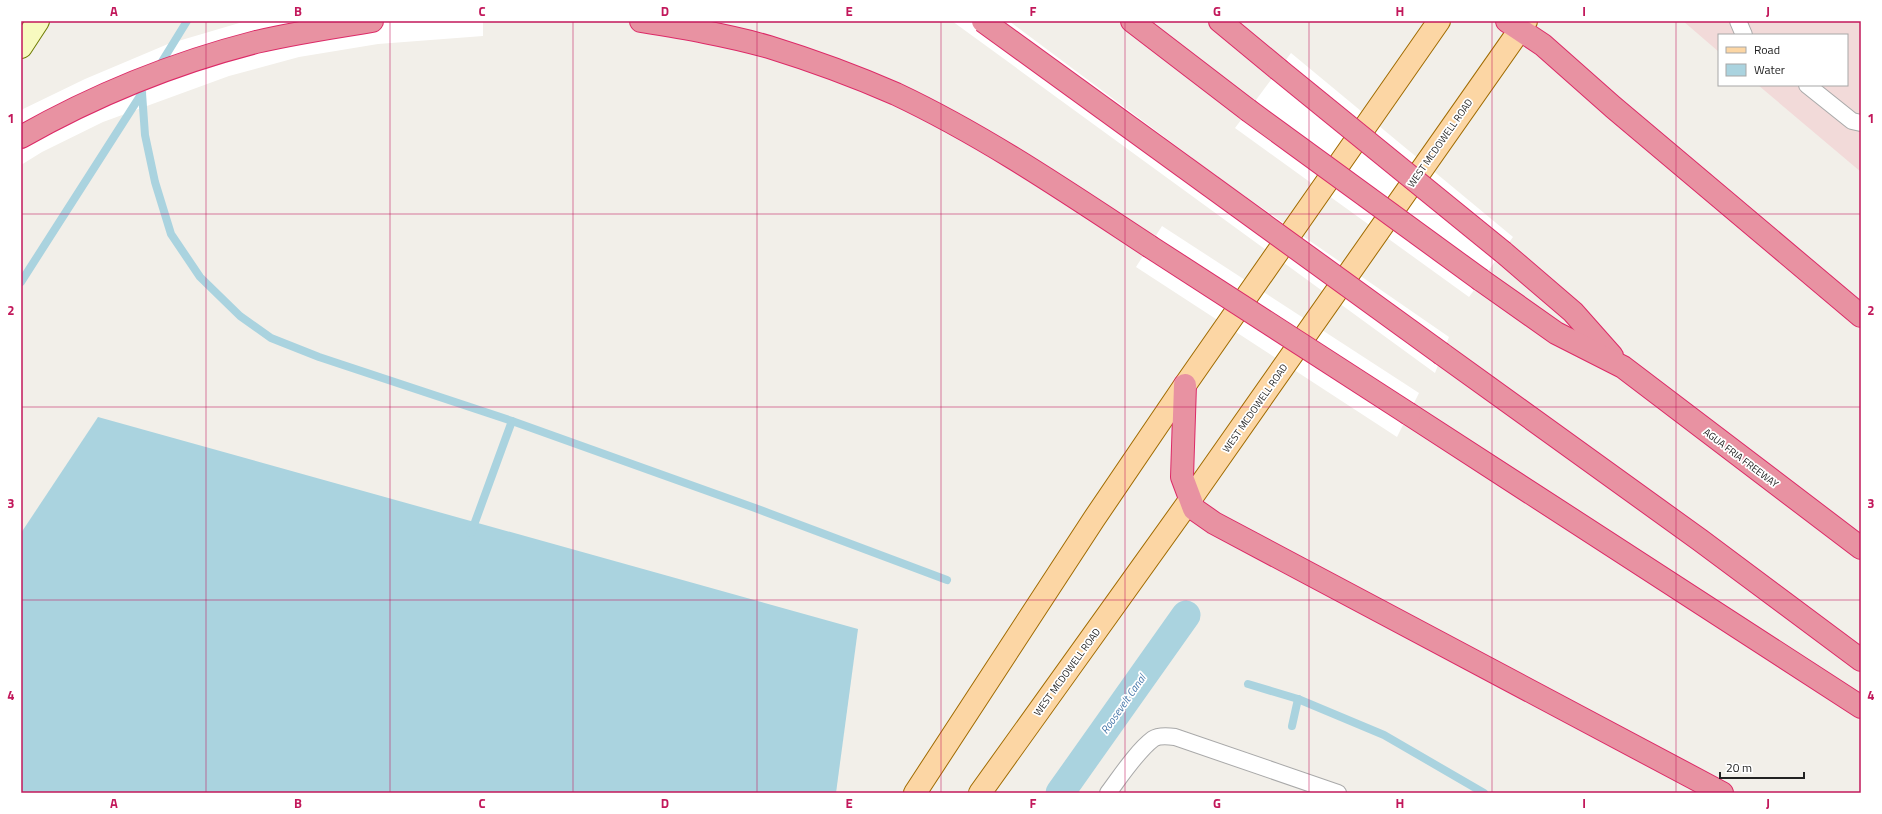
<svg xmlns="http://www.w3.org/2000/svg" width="1882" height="814" font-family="'Titillium Web',sans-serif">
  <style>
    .commercial { fill: #f2dad9 }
    .water { fill: #aad3df }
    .pier { fill: #fff }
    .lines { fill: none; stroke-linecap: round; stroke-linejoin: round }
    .stream { stroke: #aad3df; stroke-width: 8 }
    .canal { stroke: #aad3df; stroke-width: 29 }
    .service-casing { stroke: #a9a9a9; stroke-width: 18 }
    .secondary-casing { stroke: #707d05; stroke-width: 24 }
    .primary-casing { stroke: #a06b00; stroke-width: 24 }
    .motorway-casing { stroke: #dc2a67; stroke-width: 24 }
    .service { stroke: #fff; stroke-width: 16 }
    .secondary { stroke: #f7fabf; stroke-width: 22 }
    .primary { stroke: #fcd6a4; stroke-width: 22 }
    .motorway { stroke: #e892a2; stroke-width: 22 }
    .motorway-bridge-casing { stroke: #dc2a67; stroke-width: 24; stroke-linecap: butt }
    .motorway-bridge { stroke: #e892a2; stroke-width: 22 }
    .grid { fill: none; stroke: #c2185b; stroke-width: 1; stroke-opacity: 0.55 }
    .labels { text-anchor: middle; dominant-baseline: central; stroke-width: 3.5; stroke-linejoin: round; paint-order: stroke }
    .street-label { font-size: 10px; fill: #222; stroke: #fff }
    .water-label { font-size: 11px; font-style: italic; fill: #4a7aab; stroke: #fff }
    .neatline { fill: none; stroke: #c2185b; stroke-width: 1.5 }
    .grid-label { font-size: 13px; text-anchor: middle; font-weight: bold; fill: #c2185b }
  </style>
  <rect width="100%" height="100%" fill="#f2efe9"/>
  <path class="commercial" d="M1683 21H1861V172L1758 85H1847V35H1719V52Z"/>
  <path class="water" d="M98 417 858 629 836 793H21V533Z"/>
  <g class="pier">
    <path d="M246 21H483V36L378 44 299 57 229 76 103 122 42 152 21 165V110L85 79 168 44Z"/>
    <path d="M952 21H1009L1226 183 1449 337 1435 373Z"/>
    <path d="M1291 53 1513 237 1469 297 1235 128Z"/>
    <path d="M1162 226 1419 393 1397 437 1136 267Z"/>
  </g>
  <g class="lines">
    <g class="stream">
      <path d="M158 68 187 21"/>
      <path d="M142 93 145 135 155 182 171 234 200 277 240 316 271 338 319 357 512 421 755 508 947 580"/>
      <path d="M21 282 142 93"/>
      <path d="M471 533 512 421"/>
      <path d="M1248 684 1298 699 1384 735 1484 793"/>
      <path d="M1292 726 1298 699"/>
    </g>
    <path class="canal" d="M1060 793 1186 615"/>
    <defs>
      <g id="service">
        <path d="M1738 21 1744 35"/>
        <path d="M1807 85 1852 121 1861 123"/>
        <path d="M1108 793C1120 777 1137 751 1153 739 1159 735 1168 736 1175 737L1338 793"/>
      </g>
      <path id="secondary" d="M21 47 38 21"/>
      <g id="primary">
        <path d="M915 793 1094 519 1185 385 1439 21"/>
        <path d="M980 793 1190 500 1526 21"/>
      </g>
      <g id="motorway">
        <path d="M641 21C684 28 727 35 769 47 811 60 855 76 896 94 985 136 1067 192 1149 246"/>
        <path d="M1132 21 1248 110"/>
        <path d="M1220 21 1278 69"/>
        <path d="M1507 21 1543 45 1613 107 1861 316"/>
        <path d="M21 137C95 95 174 63 256 42 294 33 334 27 372 21"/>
        <path d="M1503 252 1573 312 1612 356"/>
        <path d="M1481 280 1556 333 1623 367 1861 548"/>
        <path d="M1442 354 1700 540 1861 660"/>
        <path d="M1185 385 1182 477 1194 509 1214 523 1722 793"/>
        <path d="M1409 414 1861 707"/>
      </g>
    </defs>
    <use href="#service" class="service-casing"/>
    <use href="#secondary" class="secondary-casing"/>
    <use href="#primary" class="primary-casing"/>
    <use href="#motorway" class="motorway-casing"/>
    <use href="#service" class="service"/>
    <use href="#secondary" class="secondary"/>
    <use href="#primary" class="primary"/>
    <use href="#motorway" class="motorway"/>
    <defs>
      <g id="motorway-bridge">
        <path d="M983 21 1442 354"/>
        <path d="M1278 69 1503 252"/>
        <path d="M1248 110 1481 280"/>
        <path d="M1149 246 1409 414"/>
      </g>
    </defs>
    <use href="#motorway-bridge" class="motorway-bridge-casing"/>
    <use href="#motorway-bridge" class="motorway-bridge"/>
  </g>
  <path class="grid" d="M206 21V793M390 21V793M573 21V793M757 21V793M941 21V793M1125 21V793M1309 21V793M1492 21V793M1676 21V793M21 214H1861M21 407H1861M21 600H1861"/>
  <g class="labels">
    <g class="street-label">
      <text transform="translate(1440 143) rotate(-55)">WEST MCDOWELL ROAD</text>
      <text transform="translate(1255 408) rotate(-55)">WEST MCDOWELL ROAD</text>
      <text transform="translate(1741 458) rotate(37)">AGUA FRIA FREEWAY</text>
      <text transform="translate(1067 672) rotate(-54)">WEST MCDOWELL ROAD</text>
    </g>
    <g class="water-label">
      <text transform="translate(1123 704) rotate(-55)">Roosevelt Canal</text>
    </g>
  </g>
  <rect width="1882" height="814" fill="none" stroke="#ffffff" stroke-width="44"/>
  <rect x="1718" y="34" width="130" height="52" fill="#ffffff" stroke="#a7a7a7"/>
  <rect x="1726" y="47" width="20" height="6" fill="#fcd6a4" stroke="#a7a7a7"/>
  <text x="1754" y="54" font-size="12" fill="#222222">Road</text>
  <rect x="1726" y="64" width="20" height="12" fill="#aad3df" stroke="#a7a7a7"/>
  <text x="1754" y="74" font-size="12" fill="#222222">Water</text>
  <path d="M1720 772v6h84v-6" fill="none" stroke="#222222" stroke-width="2"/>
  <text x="1726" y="772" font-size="12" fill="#222222" stroke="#ffffff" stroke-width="3" paint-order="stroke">20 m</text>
  <rect x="22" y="22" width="1838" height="770" class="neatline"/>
  <g class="grid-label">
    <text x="114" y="16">A</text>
    <text x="298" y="16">B</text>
    <text x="482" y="16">C</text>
    <text x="665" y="16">D</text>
    <text x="849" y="16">E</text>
    <text x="1033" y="16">F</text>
    <text x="1217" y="16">G</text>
    <text x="1400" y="16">H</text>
    <text x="1584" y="16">I</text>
    <text x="1768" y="16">J</text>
    <text x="11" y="123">1</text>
    <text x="1871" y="123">1</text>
    <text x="11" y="315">2</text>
    <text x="1871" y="315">2</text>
    <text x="11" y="508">3</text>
    <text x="1871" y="508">3</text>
    <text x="11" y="700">4</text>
    <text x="1871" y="700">4</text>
    <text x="114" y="808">A</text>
    <text x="298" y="808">B</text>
    <text x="482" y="808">C</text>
    <text x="665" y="808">D</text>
    <text x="849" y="808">E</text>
    <text x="1033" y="808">F</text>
    <text x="1217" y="808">G</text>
    <text x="1400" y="808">H</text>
    <text x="1584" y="808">I</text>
    <text x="1768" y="808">J</text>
  </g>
</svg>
